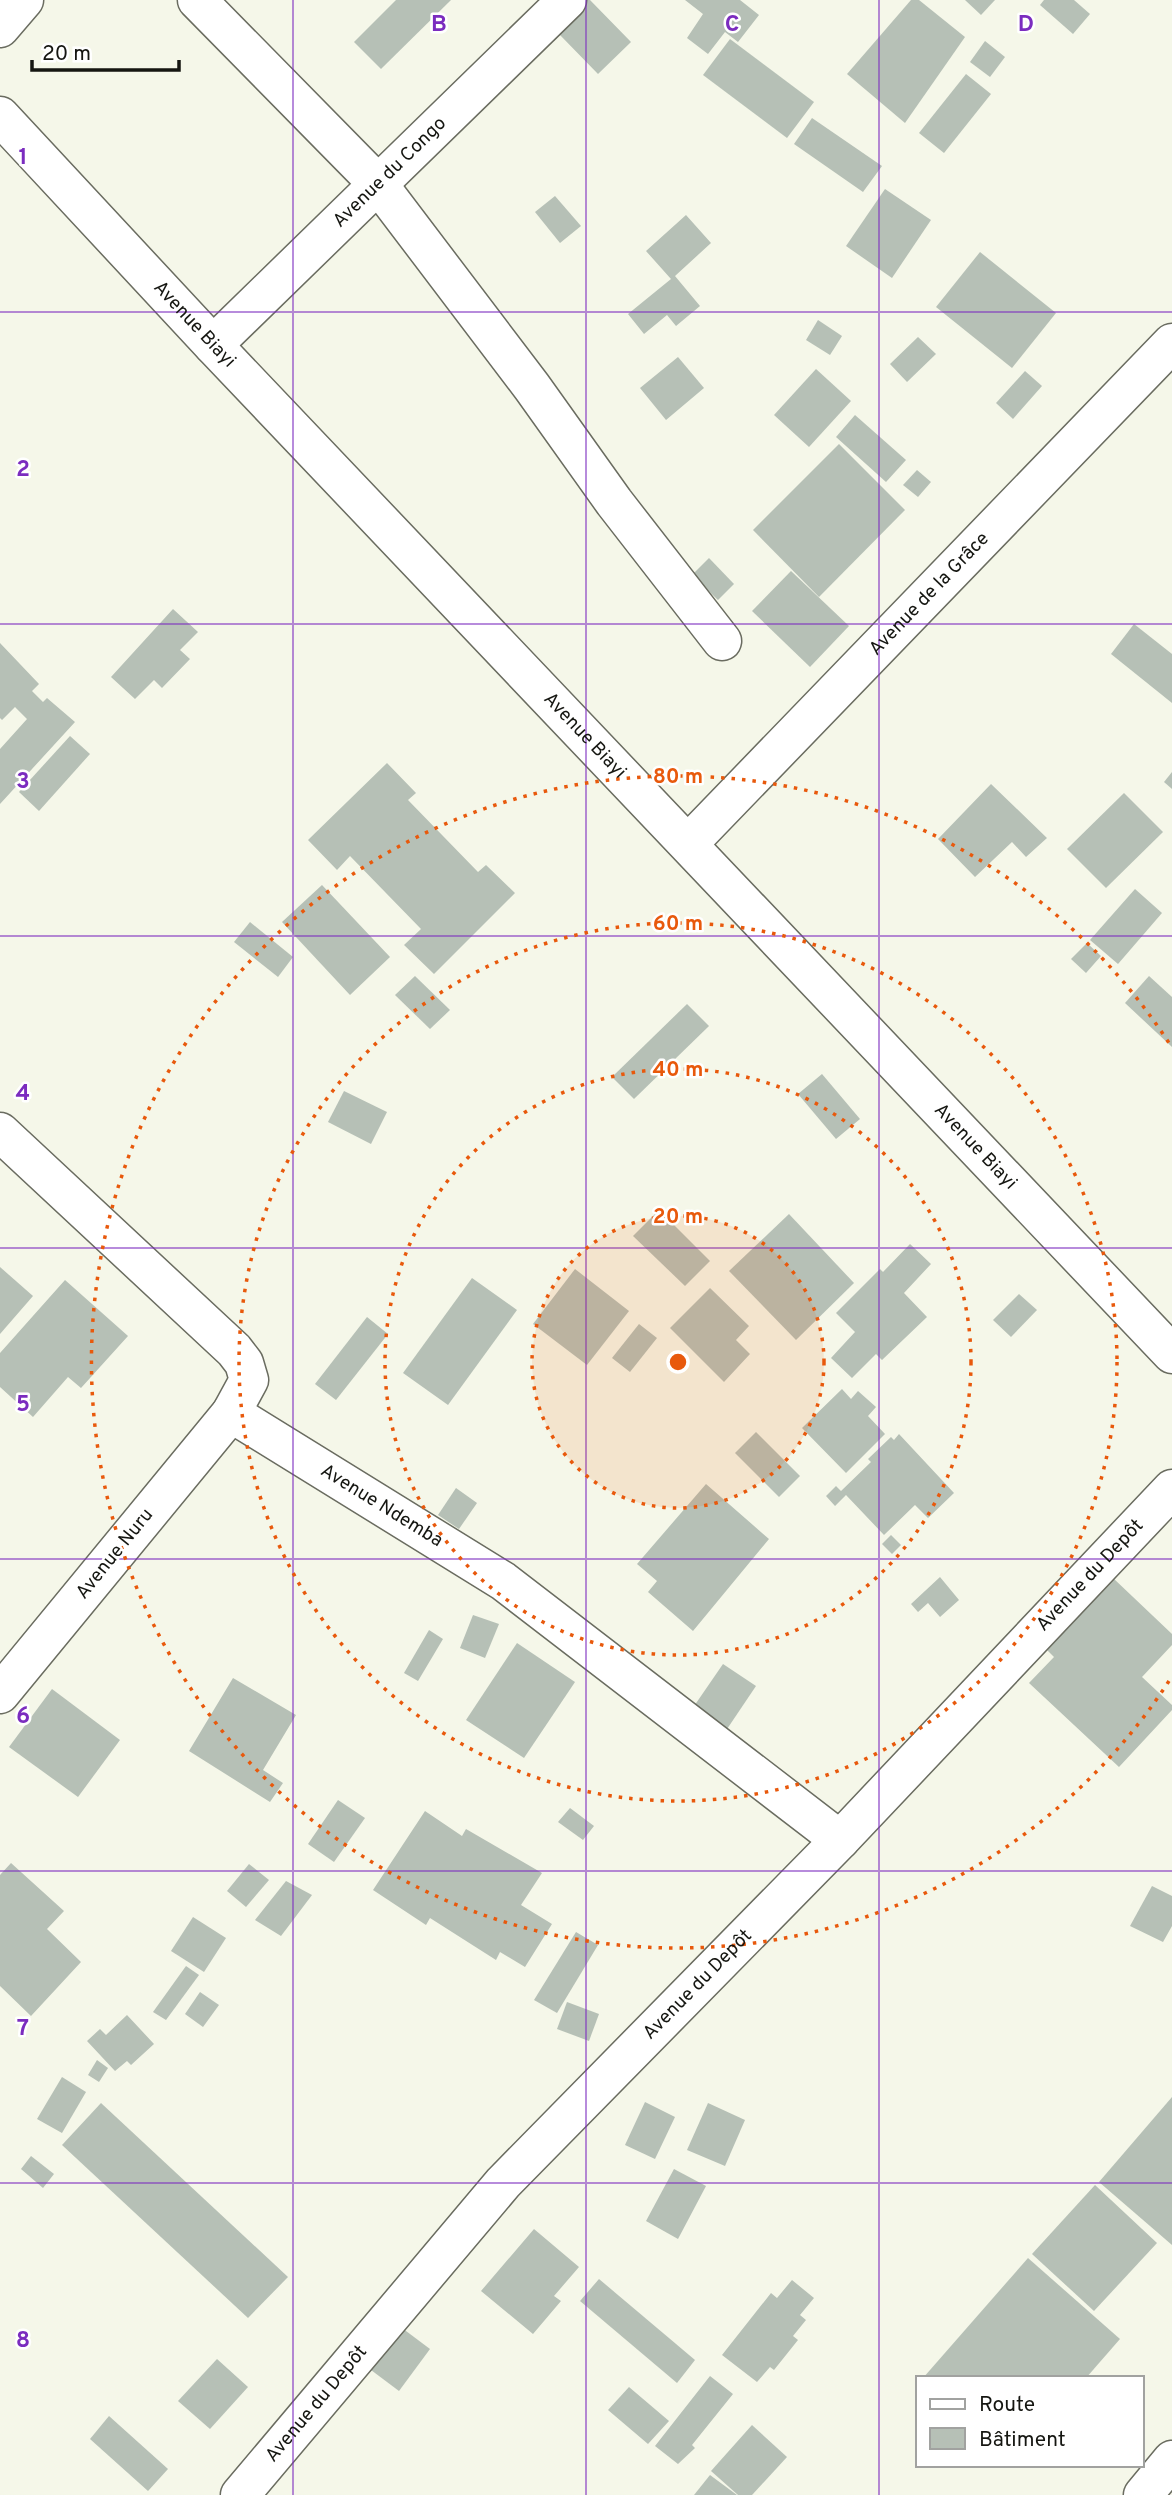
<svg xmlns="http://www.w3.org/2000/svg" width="1172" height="2495" font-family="Overpass,sans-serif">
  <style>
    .building { fill: #b6c0b6 }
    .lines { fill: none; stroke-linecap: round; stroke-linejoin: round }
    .minor-casing { stroke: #6a6c60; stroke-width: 41 }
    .minor { stroke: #fff; stroke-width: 38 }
    .grid { fill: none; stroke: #7b2cbf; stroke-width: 2; stroke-opacity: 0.55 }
    .ring { fill: none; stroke: #e8590c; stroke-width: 3.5; stroke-dasharray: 3.5 7 }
    .labels { text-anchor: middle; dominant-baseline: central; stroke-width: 5; stroke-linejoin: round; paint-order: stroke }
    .street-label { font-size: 19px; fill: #151611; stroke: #fff }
    .grid-label { font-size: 23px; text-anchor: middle; font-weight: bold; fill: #7b2cbf; stroke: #fff; stroke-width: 5; stroke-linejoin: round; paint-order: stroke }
    .centre { fill: #e8590c; stroke: #fff; stroke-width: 3.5 }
    .ring-label { font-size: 21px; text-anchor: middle; font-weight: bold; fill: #e8590c; stroke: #fff; stroke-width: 5; stroke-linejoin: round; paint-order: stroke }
  </style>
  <rect width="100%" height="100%" fill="#f5f7e9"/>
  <g class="building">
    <path d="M396 0H451L381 69 354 42Z"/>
    <path d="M583 0H590L631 42 598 74 560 35 554 41 544 33Z"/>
    <path d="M685 0H740L759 15 738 42 725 32 708 54 687 38 703 14Z"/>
    <path d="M911 0H919L965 37 905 123 847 74Z"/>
    <path d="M965 0H995L981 15Z"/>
    <path d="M1044 0H1074L1090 14 1073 34 1040 5Z"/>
    <path d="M730 39 814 102 787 138 703 75Z"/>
    <path d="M985 41 1005 57 990 77 970 62Z"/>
    <path d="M966 74 991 94 944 153 919 133Z"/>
    <path d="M812 118 882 166 863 192 794 144Z"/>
    <path d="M885 189 931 220 892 278 846 246Z"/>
    <path d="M555 196 581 226 560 243 535 212Z"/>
    <path d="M686 215 711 243 675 276 700 306 676 326 667 315 644 334 628 314 671 279 646 251Z"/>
    <path d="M980 252 1056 313 1012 368 936 307Z"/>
    <path d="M818 320 842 336 830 355 806 340Z"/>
    <path d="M918 337 936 354 907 382 890 364Z"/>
    <path d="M678 357 704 388 666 420 640 388Z"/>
    <path d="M816 369 851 401 809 447 774 415Z"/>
    <path d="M1025 371 1042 386 1013 419 996 403Z"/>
    <path d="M855 415 906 460 886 482 836 437Z"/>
    <path d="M839 444 905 510 819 597 753 530Z"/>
    <path d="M917 470 931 482 918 497 903 485Z"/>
    <path d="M709 558 734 584 718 600 692 575Z"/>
    <path d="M791 571 849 626 810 667 752 611Z"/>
    <path d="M173 609 198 632 180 650 190 659 162 688 154 680 135 699 111 677Z"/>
    <path d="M1134 624 1172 654V703L1111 654Z"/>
    <path d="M0 643 39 684 32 691 43 702 47 698 75 722 0 804V749L27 719 15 707 2 720 0 718Z"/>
    <path d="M70 736 90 754 39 811 19 792Z"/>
    <path d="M387 763 416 793 408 800 478 872 486 865 515 893 434 974 404 945 421 929 350 856 337 870 308 840Z"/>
    <path d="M1172 772V789L1164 782Z"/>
    <path d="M991 784 1047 838 1026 857 1012 842 975 877 938 839Z"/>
    <path d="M1124 793 1163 832 1106 888 1067 849Z"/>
    <path d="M322 885 390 957 350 995 282 922Z"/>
    <path d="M1135 889 1162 913 1118 964 1090 940Z"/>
    <path d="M250 922 293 957 278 977 234 942Z"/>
    <path d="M1087 943 1101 956 1086 973 1071 959Z"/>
    <path d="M415 976 450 1010 430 1029 395 995Z"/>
    <path d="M1149 976 1172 997V1047L1125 1003Z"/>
    <path d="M687 1004 709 1026 634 1099 612 1077Z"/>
    <path d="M822 1074 860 1119 836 1139 798 1094Z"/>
    <path d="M344 1091 387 1112 371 1144 328 1122Z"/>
    <path d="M659 1210 710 1261 685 1286 633 1236Z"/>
    <path d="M789 1214 854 1283 796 1340 729 1271Z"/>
    <path d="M910 1244 931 1264 904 1293 927 1317 882 1360 876 1354 852 1378 831 1358 855 1332 836 1313 880 1269 883 1272Z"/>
    <path d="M0 1267 33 1296 0 1334Z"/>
    <path d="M575 1269 629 1311 587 1365 533 1324Z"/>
    <path d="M472 1278 517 1310 448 1405 403 1373Z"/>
    <path d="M65 1280 128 1336 81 1388 68 1377 33 1417 0 1387V1353Z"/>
    <path d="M710 1288 749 1326 736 1340 750 1354 724 1382 670 1328Z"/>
    <path d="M1019 1294 1037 1310 1011 1337 993 1320Z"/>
    <path d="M367 1317 388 1334 336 1400 315 1384Z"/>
    <path d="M639 1324 657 1338 630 1372 612 1358Z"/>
    <path d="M842 1389 851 1399 858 1391 876 1407 868 1416 885 1434 846 1473 802 1428Z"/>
    <path d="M756 1432 800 1476 779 1497 735 1453Z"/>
    <path d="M899 1434 954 1493 928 1518 915 1505 884 1535 846 1495 835 1506 826 1496 836 1486 841 1491 871 1462 868 1459 891 1437 894 1440Z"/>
    <path d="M706 1484 769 1539 693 1631 648 1592 657 1581 637 1564Z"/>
    <path d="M456 1488 477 1503 459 1529 438 1515Z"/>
    <path d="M891 1535 901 1545 892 1554 882 1544Z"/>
    <path d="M940 1577 959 1600 940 1617 928 1603 918 1612 911 1604Z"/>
    <path d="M1113 1578 1172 1634V1645L1142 1677 1172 1705V1710L1119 1767 1029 1683 1054 1657 1046 1649Z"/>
    <path d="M473 1615 499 1624 485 1658 460 1648Z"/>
    <path d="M429 1630 443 1639 418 1681 404 1673Z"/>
    <path d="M517 1643 575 1682 524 1758 466 1720Z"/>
    <path d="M723 1664 756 1686 723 1735 690 1712Z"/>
    <path d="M233 1678 296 1715 263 1770 283 1783 270 1802 189 1751Z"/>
    <path d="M52 1689 120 1740 78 1797 9 1747Z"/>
    <path d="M338 1800 365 1818 334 1862 308 1844Z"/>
    <path d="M570 1808 594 1826 583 1840 558 1822Z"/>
    <path d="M425 1811 462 1836 466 1829 542 1873 521 1905 552 1924 525 1967 500 1952 496 1960 430 1918 426 1925 373 1890Z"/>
    <path d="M11 1863 64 1911 47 1929 81 1962 31 2016 0 1986V1875Z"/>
    <path d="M249 1864 269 1880 246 1907 227 1891Z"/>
    <path d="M286 1881 312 1895 281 1936 255 1920Z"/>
    <path d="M1152 1886 1172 1896V1926L1163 1942 1130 1926Z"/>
    <path d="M193 1917 226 1938 204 1972 171 1951Z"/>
    <path d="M576 1932 598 1945 557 2013 534 2000Z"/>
    <path d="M186 1966 199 1975 166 2020 153 2012Z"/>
    <path d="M200 1992 219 2005 203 2027 185 2014Z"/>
    <path d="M567 2002 599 2014 589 2041 557 2029Z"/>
    <path d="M127 2015 154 2044 131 2065 127 2061 115 2071 87 2041 100 2029 106 2035Z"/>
    <path d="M97 2060 108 2068 99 2082 88 2075Z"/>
    <path d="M62 2077 86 2092 62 2133 37 2119Z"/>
    <path d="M1172 2097V2245L1099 2182Z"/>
    <path d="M645 2102 675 2117 655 2159 625 2145Z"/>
    <path d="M101 2103 288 2277 248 2318 62 2145Z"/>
    <path d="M708 2103 745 2120 725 2166 687 2150Z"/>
    <path d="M31 2156 54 2174 43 2188 21 2169Z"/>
    <path d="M674 2169 706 2186 678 2239 646 2221Z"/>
    <path d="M1095 2185 1157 2243 1094 2311 1032 2254Z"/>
    <path d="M534 2229 579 2267 554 2296 561 2301 533 2334 481 2291Z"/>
    <path d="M1028 2258 1120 2339 1086 2378H923Z"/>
    <path d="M599 2279 695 2360 677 2383 580 2301Z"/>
    <path d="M792 2280 814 2298 800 2315 806 2320 793 2336 798 2340 774 2370 770 2367 757 2382 722 2355 771 2293 777 2298Z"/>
    <path d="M402 2328 430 2349 399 2391 371 2370Z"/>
    <path d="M217 2359 248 2387 210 2429 178 2401Z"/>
    <path d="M710 2376 733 2394 692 2445 695 2448 678 2464 655 2446Z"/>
    <path d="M629 2387 669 2421 648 2444 608 2410Z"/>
    <path d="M109 2416 168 2469 148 2491 90 2439Z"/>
    <path d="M752 2425 787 2457 752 2495H738L711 2471Z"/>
    <path d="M710 2475 737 2495H694Z"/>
  </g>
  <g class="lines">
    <defs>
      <g id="minor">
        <path d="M197 0 378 184 532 387 614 502 722 641"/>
        <path d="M0 28 24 0"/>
        <path id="s1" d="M0 116 213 345 1172 1354"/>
        <path id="s2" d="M213 345 567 0"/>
        <path id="s3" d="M689 843 1172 343"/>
        <path d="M0 1132 234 1350 244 1363 249 1380 231 1413 0 1694"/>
        <path id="s4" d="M231 1413 503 1581 840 1840"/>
        <path id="s5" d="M240 2495 503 2183 840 1840 1172 1489"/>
        <path d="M1143 2495 1172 2460"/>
      </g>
    </defs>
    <use href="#minor" class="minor-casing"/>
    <use href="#minor" class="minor"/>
  </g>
  <path class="grid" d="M293 0V2495M586 0V2495M879 0V2495M0 312H1172M0 624H1172M0 936H1172M0 1248H1172M0 1559H1172M0 1871H1172M0 2183H1172"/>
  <circle cx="678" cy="1362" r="146" fill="#e8590c" fill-opacity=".12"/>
  <g class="ring">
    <circle cx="678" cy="1362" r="146"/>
    <circle cx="678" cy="1362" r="293"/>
    <circle cx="678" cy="1362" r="439"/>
    <path d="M1169 1681A586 586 0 1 1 1169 1043"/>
  </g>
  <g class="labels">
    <g class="street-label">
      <text stroke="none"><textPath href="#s2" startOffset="247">Avenue du Congo</textPath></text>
      <text stroke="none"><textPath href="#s1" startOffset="285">Avenue Biayi</textPath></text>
      <text stroke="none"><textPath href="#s3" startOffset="346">Avenue de la Grâce</textPath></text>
      <text stroke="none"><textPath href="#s1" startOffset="852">Avenue Biayi</textPath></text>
      <text stroke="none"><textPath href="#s1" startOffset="1419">Avenue Biayi</textPath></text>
      <text stroke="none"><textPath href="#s4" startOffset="177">Avenue Ndemba</textPath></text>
      <text transform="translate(115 1554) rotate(-51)">Avenue Nuru</text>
      <text stroke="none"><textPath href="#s5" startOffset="1253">Avenue du Depôt</textPath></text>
      <text stroke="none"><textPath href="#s5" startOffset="686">Avenue du Depôt</textPath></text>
      <text stroke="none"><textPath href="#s5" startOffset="119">Avenue du Depôt</textPath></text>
    </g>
  </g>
  <g class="grid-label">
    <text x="439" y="31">B</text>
    <text x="732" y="31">C</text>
    <text x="1026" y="31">D</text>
    <text x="23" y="164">1</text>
    <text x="23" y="476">2</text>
    <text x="23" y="788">3</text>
    <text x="23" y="1100">4</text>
    <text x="23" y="1411">5</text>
    <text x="23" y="1723">6</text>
    <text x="23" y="2035">7</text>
    <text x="23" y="2347">8</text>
  </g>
  <circle cx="678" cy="1362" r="10" class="centre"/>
  <g class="ring-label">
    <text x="678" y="783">80 m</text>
    <text x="678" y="930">60 m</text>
    <text x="678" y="1076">40 m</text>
    <text x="678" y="1223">20 m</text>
  </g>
  <rect x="916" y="2376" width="228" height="91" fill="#ffffff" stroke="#a1a2a0" stroke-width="2"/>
  <rect x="930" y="2399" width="35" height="10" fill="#ffffff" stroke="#a1a2a0" stroke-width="2"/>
  <text x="979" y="2411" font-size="21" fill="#151611">Route</text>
  <rect x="930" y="2428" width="35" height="21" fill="#b6c0b6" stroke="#a1a2a0" stroke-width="2"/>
  <text x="979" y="2446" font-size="21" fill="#151611">Bâtiment</text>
  <path d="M32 60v10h147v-10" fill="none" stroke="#151611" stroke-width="3.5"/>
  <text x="42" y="60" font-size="21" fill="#151611" stroke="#ffffff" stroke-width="5" paint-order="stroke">20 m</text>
</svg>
